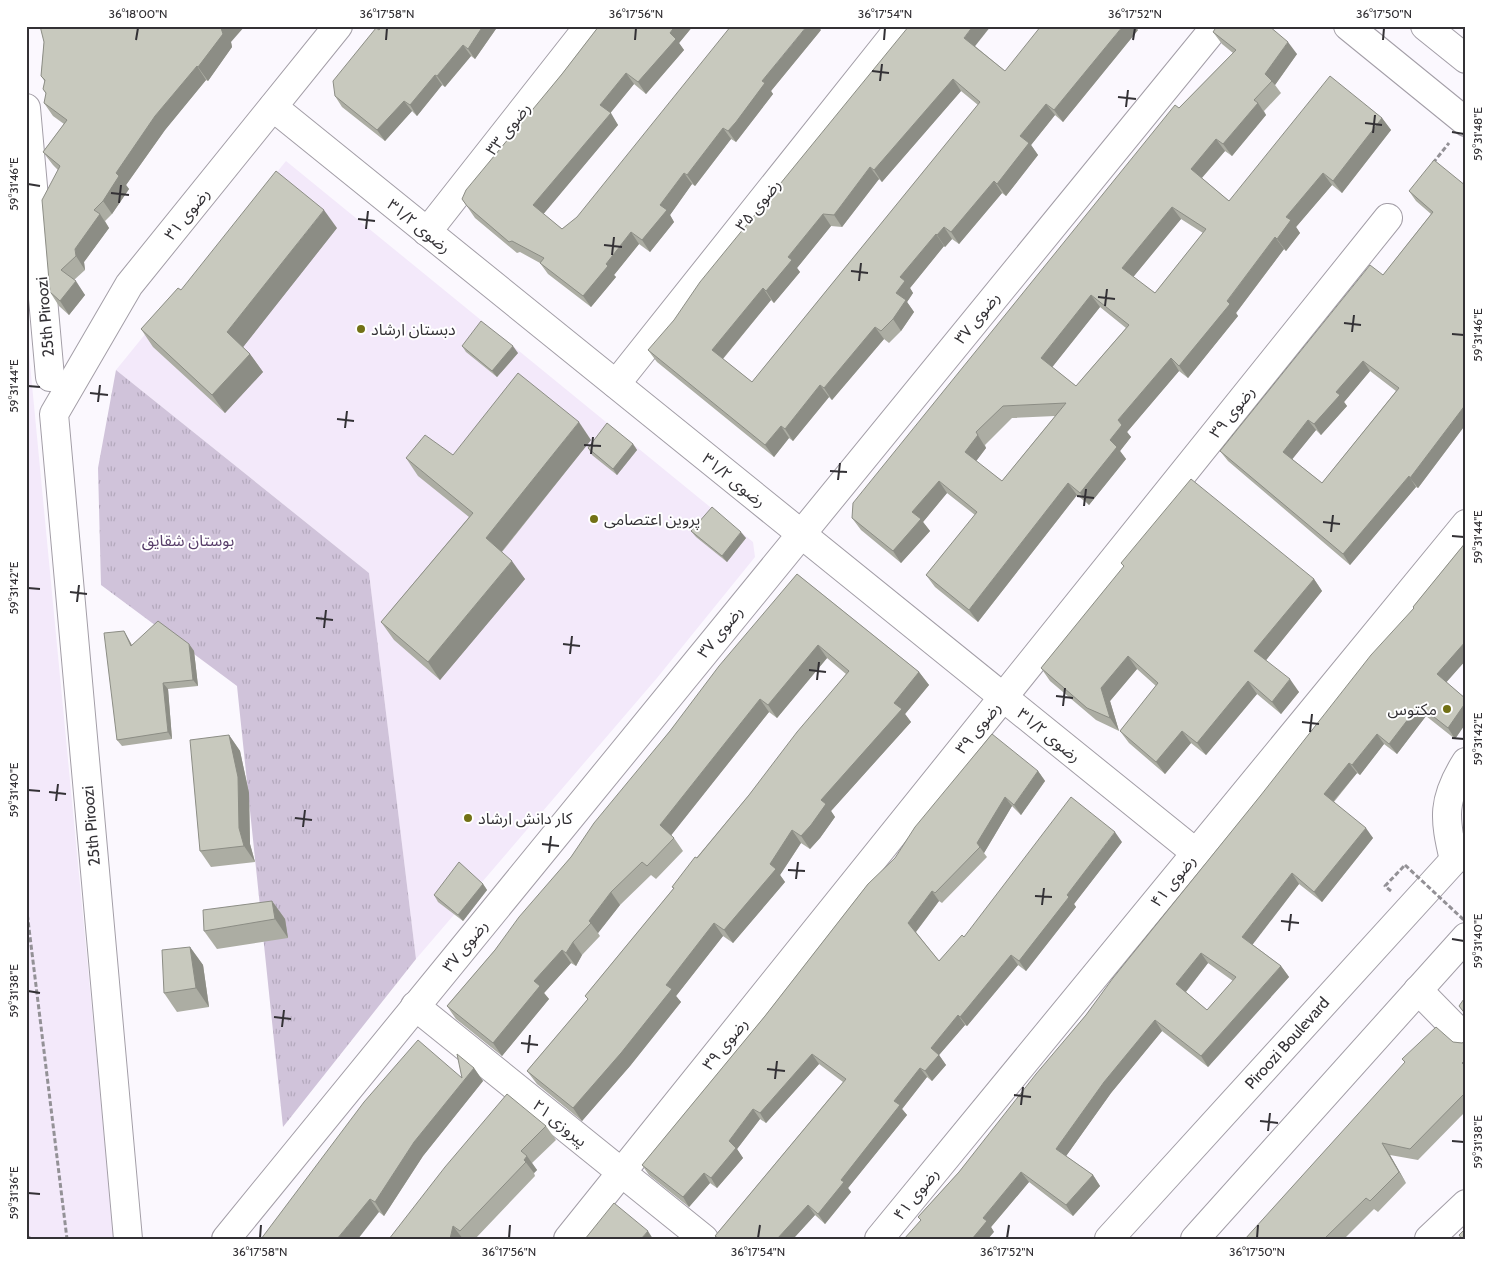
<svg xmlns="http://www.w3.org/2000/svg" width="1492" height="1265" font-family="Cabin,'Noto Sans Arabic',sans-serif">
  <style>
    .built { fill: #f3e9fa }
    .grass { fill: url(#grass-tufts) }
    .lines { fill: none; stroke-linecap: round; stroke-linejoin: round }
    .street-casing { stroke: #a39ea7; stroke-width: 30 }
    .secondary-casing { stroke: #a39ea7; stroke-width: 30 }
    .primary-casing { stroke: #a39ea7; stroke-width: 30 }
    .path { stroke: #939196; stroke-width: 3; stroke-dasharray: 5 2.5; stroke-linecap: butt }
    .street { stroke: #fff; stroke-width: 28 }
    .secondary { stroke: #fff; stroke-width: 28 }
    .primary { stroke: #fff; stroke-width: 28 }
    .path-bridge { stroke: #939196; stroke-width: 3; stroke-dasharray: 5 2.5; stroke-linecap: butt }
    .wall { fill: #acada3; fill-rule: evenodd }
    .shaded-wall { fill: #8c8d85 }
    .building { fill: #c8c9be; stroke: #8c8d85; fill-rule: evenodd }
    .ticks { fill: none; stroke: #333135; stroke-width: 2 }
    .poi-dot { fill: #727115; stroke: #fff; stroke-width: 2 }
    .labels { text-anchor: middle; dominant-baseline: central; stroke-width: 4; stroke-linejoin: round; paint-order: stroke }
    .street-label { font-size: 16px; fill: #333135; stroke: #fff }
    .poi-label { font-size: 16px; fill: #333135; stroke: #fff; text-anchor: start }
    .park-label { font-size: 16px; fill: #583e6a; stroke: #fff }
    .neatline { fill: none; stroke: #333135; stroke-width: 2 }
    .ticks-label { font-size: 12px; text-anchor: middle; fill: #333135 }
  </style>
  <defs>
    <pattern id="grass-tufts" width="24" height="20" patternUnits="userSpaceOnUse" patternTransform="scale(1.25)"><rect width="24" height="20" fill="#d0c3da"/><path d="M3 7l-1-3M5 7V3M7 7l1-3M15 17l-1-3M17 17v-4M19 17l1-3" fill="none" stroke="#b3a8bc"/></pattern>
  </defs>
  <rect width="100%" height="100%" fill="#fbf8fe"/>
  <g class="built">
    <path d="M286 161 753 542 755 557 657 678 416 959 369 573 116 370Z"/>
    <path d="M26 322 114 1239H26Z"/>
  </g>
  <path class="grass" d="M116 370 369 573 416 959 283 1127 237 686 101 585 98 468Z"/>
  <g class="lines">
    <defs>
      <g id="street">
        <path d="M273 107 1196 853"/>
        <path d="M26 108 50 377"/>
        <path d="M427 232 589 26"/>
        <path d="M616 384 901 26"/>
        <path d="M1454 860C1444 818 1442 800 1466 762"/>
        <path d="M1418 990 1466 1039"/>
        <path d="M415 1006 704 1239"/>
        <path d="M128 1239 54 414 129 285 338 26"/>
        <path d="M226 1239 1216 26"/>
        <path d="M568 1239 1388 218"/>
        <path d="M879 1239 1466 524"/>
        <path d="M1429 1239 1466 1204"/>
      </g>
      <g id="secondary">
        <path d="M1348 26 1466 122"/>
        <path d="M1425 26 1466 59"/>
      </g>
      <g id="primary">
        <path d="M1109 1239 1466 847"/>
        <path d="M1195 1239 1466 937"/>
      </g>
    </defs>
    <use href="#street" class="street-casing"/>
    <use href="#secondary" class="secondary-casing"/>
    <use href="#primary" class="primary-casing"/>
    <g class="path">
      <path d="M1433 163 1449 143"/>
      <path d="M26 855 27 912 67 1239"/>
      <path d="M1391 891 1385 886 1405 865"/>
      <path d="M26 1236 32 1239"/>
    </g>
    <use href="#street" class="street"/>
    <use href="#secondary" class="secondary"/>
    <use href="#primary" class="primary"/>
    <path class="path-bridge" d="M1405 865 1466 922"/>
  </g>
  <g class="wall">
    <path d="M382 26H498L475 59 471 56 445 87 442 85 417 116 412 111 385 141 342 107 335 96Z"/>
    <path d="M599 26H693L679 43 684 50 646 94 634 84 610 113 618 125 543 214 562 229 821 30 771 91 773 94 743 133 736 142 731 139 695 186 692 184 670 215 674 222 650 252 639 244 614 275 616 277 591 307 548 274 540 263 520 252 517 253 475 218 462 199 562 74Z"/>
    <path d="M1138 30 1063 122 1055 115 1031 145 1038 155 1006 196 1002 193 959 244 952 239 945 247 944 246 910 288 913 293 907 302 914 312 901 331 889 343 884 339 832 400 829 397 793 441 789 438 774 457 657 362 648 350 975 46 1005 71ZM961 91 978 105 752 382 723 359 771 300 774 303 800 272 797 268 831 226 842 227 879 179 882 182Z"/>
    <path d="M1213 32 1297 54 1275 85 1281 93 1264 111 1266 115 1232 156 1225 151 1202 178 1229 201 1382 118 1391 130 1342 193 1332 185 1296 227 1300 233 1286 251 1284 249 1236 313 1238 316 1188 378 1179 371 1127 432 1131 437 1120 451 1126 459 1089 505 1077 495 978 622 935 587 926 575 975 515 947 493 923 522 930 531 901 563 861 530 852 518 1179 108 1233 53 1222 44ZM1181 219 1203 233 1155 293 1133 277ZM1100 307 1126 328 1076 386 1052 367ZM1055 416 1002 481 976 461 986 448 985 445 1012 418Z"/>
    <path d="M44 42H231L232 47 208 81 206 80 165 130 126 185 129 189 112 214 105 221 109 228 84 262 85 270 74 280 85 295 69 315 59 306 50 292 58 170 53 165 43 152 64 124 53 116 44 103 46 94 43 89 45 82 41 76Z"/>
    <path d="M1466 186V424L1418 488 1416 487 1350 565 1228 461 1220 451 1383 275 1431 214 1416 201 1409 191ZM1370 371 1396 391 1322 483 1292 459 1316 430 1321 435 1347 406 1344 402Z"/>
    <path d="M337 228 243 347 250 354 263 372 225 413 153 347 141 329 181 290Z"/>
    <path d="M462 346 518 353 497 377 466 352Z"/>
    <path d="M591 440 502 552 525 579 440 680 394 640 381 622 469 517 418 476 406 458 453 455Z"/>
    <path d="M633 444 637 450 617 475 592 455 588 448Z"/>
    <path d="M691 531 746 538 727 562 696 537Z"/>
    <path d="M1466 542V660L1446 682 1466 699V723L1455 739 1426 716 1397 754 1384 744 1360 775 1357 773 1334 802 1373 838 1322 902 1299 884 1252 944 1281 966 1289 977 1208 1067 1162 1031 1111 1093 1066 1156 1093 1175 1100 1186 1073 1216 1029 1182 991 1227 994 1232 921 1220 918 1217 959 1172 1086 1015 1414 608 1413 607ZM1208 963 1233 981 1207 1010 1186 992Z"/>
    <path d="M1121 563 1314 579 1322 591 1266 660 1299 692 1281 714 1257 694 1206 755 1191 743 1165 774 1129 743 1120 731 1156 686 1137 669 1110 701 1119 731 1096 720 1050 681 1041 668 1124 567Z"/>
    <path d="M797 574 919 672 929 685 905 714 911 722 831 811 835 817 820 838 810 849 801 843 780 875 785 882 733 943 723 936 676 996 681 1002 630 1066 582 1121 537 1084 527 1071 588 999 585 996 674 888 672 887 749 795 846 674 827 658 777 718 769 712 671 835 674 838 683 851 656 879 651 875 620 905 598 933 600 936 582 955 576 966 571 963 544 993 549 999 502 1056 456 1019 447 1006 495 950 571 857 670 731Z"/>
    <path d="M124 631 132 645 189 644 194 651 198 686 168 689 172 739 122 746 117 740Z"/>
    <path d="M229 735 240 751 249 793 250 844 255 862 211 867 200 851Z"/>
    <path d="M1038 771 1045 781 1021 815 1012 806 984 853 987 857 942 903 939 901 916 932 939 961 964 937 1122 842 1074 904 1076 907 1026 971 1018 965 967 1026 965 1025 939 1055 946 1065 932 1081 927 1077 902 1109 907 1115 848 1188 851 1192 825 1224 815 1215 793 1239H717L715 1236 843 1082 819 1064 766 1123 760 1119 737 1149 743 1158 717 1188 710 1183 689 1207 649 1175 642 1165 765 1016 868 884Z"/>
    <path d="M483 884 487 890 463 921 438 902 434 895Z"/>
    <path d="M272 901 285 919 288 938 217 949 204 931Z"/>
    <path d="M190 947 203 965 209 1007 177 1012 164 993Z"/>
    <path d="M1466 1041V1111L1418 1160 1390 1155 1406 1183 1378 1212 1374 1209 1344 1239H1245L1453 1042 1462 1043Z"/>
    <path d="M474 1068 483 1081 423 1156 384 1216 379 1212 261 1239 462 1078Z"/>
    <path d="M546 1126 556 1140 532 1163 537 1170 534 1173 535 1176 475 1239H389Z"/>
  </g>
  <g class="shaded-wall">
    <path d="M223 26H245L231 42 232 47 208 81 198 67Z"/>
    <path d="M483 26H498L475 59 468 49Z"/>
    <path d="M675 26H693L679 43 684 50 646 94 638 82 670 33Z"/>
    <path d="M807 26H818L821 30 771 91 773 94 736 142 728 131 762 81Z"/>
    <path d="M973 26H991L972 50 964 38Z"/>
    <path d="M1123 26H1135L1138 30 1063 122 1054 110Z"/>
    <path d="M1288 42 1297 54 1275 85 1265 74Z"/>
    <path d="M463 45 471 56 445 87 437 76Z"/>
    <path d="M197 66 206 80 165 130 126 185 129 189 112 214 103 201 116 173 155 116Z"/>
    <path d="M626 73 634 84 608 116 600 105Z"/>
    <path d="M435 75 442 85 417 116 410 105Z"/>
    <path d="M953 79 961 91 882 182 874 170Z"/>
    <path d="M404 101 412 111 385 141 377 130Z"/>
    <path d="M1258 103 1266 115 1232 156 1223 144Z"/>
    <path d="M1046 104 1055 115 1031 145 1038 155 1006 196 997 184 1020 136Z"/>
    <path d="M611 113 618 125 541 217 533 205Z"/>
    <path d="M1382 118 1391 130 1342 193 1333 181Z"/>
    <path d="M723 128 731 139 695 186 687 175Z"/>
    <path d="M1216 139 1225 151 1199 181 1191 169Z"/>
    <path d="M870 167 879 179 842 227 834 215Z"/>
    <path d="M684 173 692 184 670 215 674 222 650 252 642 240 660 205Z"/>
    <path d="M1323 173 1332 185 1296 227 1300 233 1286 251 1277 239 1286 217Z"/>
    <path d="M994 181 1002 193 959 244 951 232Z"/>
    <path d="M1172 207 1181 219 1130 281 1122 268Z"/>
    <path d="M324 210 337 228 240 351 227 332Z"/>
    <path d="M100 214 109 228 84 262 85 270 76 256 75 249Z"/>
    <path d="M823 214 831 226 797 268 800 272 774 303 766 291 788 257Z"/>
    <path d="M944 227 952 239 945 247 937 235Z"/>
    <path d="M631 232 639 244 614 275 616 277 591 307 583 296 606 264Z"/>
    <path d="M936 234 944 246 910 288 913 293 907 302 914 312 901 331 893 319 896 293 900 277Z"/>
    <path d="M1275 237 1284 249 1236 313 1238 316 1188 378 1179 366Z"/>
    <path d="M76 281 85 295 69 315 60 301Z"/>
    <path d="M763 288 771 300 720 362 712 350Z"/>
    <path d="M1091 295 1100 307 1050 370 1041 358Z"/>
    <path d="M875 327 884 339 832 400 824 388Z"/>
    <path d="M513 346 518 353 497 377 492 371Z"/>
    <path d="M250 354 263 372 225 413 212 395Z"/>
    <path d="M1171 358 1179 371 1127 432 1131 437 1120 451 1126 459 1089 505 1080 493 1110 440 1118 420Z"/>
    <path d="M1363 361 1370 371 1344 402 1347 406 1321 435 1314 424 1336 392Z"/>
    <path d="M820 385 829 397 793 441 785 429Z"/>
    <path d="M1466 404V424L1418 488 1410 478Z"/>
    <path d="M1308 420 1316 430 1290 462 1283 452Z"/>
    <path d="M579 422 591 440 498 556 486 538Z"/>
    <path d="M781 426 789 438 774 457 765 445Z"/>
    <path d="M976 432 986 448 974 464 965 452Z"/>
    <path d="M633 444 637 450 617 475 613 469Z"/>
    <path d="M1409 476 1416 487 1350 565 1343 554Z"/>
    <path d="M939 481 947 493 923 522 930 531 901 563 893 551 912 512Z"/>
    <path d="M1068 483 1077 495 978 622 969 610Z"/>
    <path d="M741 532 746 538 727 562 722 556Z"/>
    <path d="M512 561 525 579 440 680 428 662Z"/>
    <path d="M1314 579 1322 591 1263 664 1254 651Z"/>
    <path d="M124 631 128 638 135 652 131 646Z"/>
    <path d="M1466 641V660L1444 685 1437 674Z"/>
    <path d="M189 644 194 651 198 686 193 680Z"/>
    <path d="M818 645 827 658 777 718 768 705Z"/>
    <path d="M1128 656 1137 669 1110 701 1119 731 1110 718 1101 688Z"/>
    <path d="M919 672 929 685 905 714 911 722 831 811 835 817 820 838 810 849 801 836 821 800 894 703Z"/>
    <path d="M1290 679 1299 692 1281 714 1272 702Z"/>
    <path d="M1248 681 1257 694 1206 755 1197 743Z"/>
    <path d="M163 683 168 689 172 739 168 732Z"/>
    <path d="M760 699 769 712 669 838 660 825Z"/>
    <path d="M1466 702V723L1455 739 1448 728Z"/>
    <path d="M1419 705 1426 716 1397 754 1389 744Z"/>
    <path d="M1182 731 1191 743 1165 774 1156 762Z"/>
    <path d="M1377 734 1384 744 1360 775 1352 765Z"/>
    <path d="M229 735 240 751 249 793 250 844 255 862 244 846 239 828Z"/>
    <path d="M1349 763 1357 773 1331 804 1324 794Z"/>
    <path d="M1038 771 1045 781 1021 815 1014 805Z"/>
    <path d="M1005 797 1012 806 984 853 977 843Z"/>
    <path d="M1366 828 1373 838 1322 902 1314 892Z"/>
    <path d="M792 830 801 843 780 875 785 882 733 943 724 930 770 864Z"/>
    <path d="M1115 832 1122 842 1074 904 1076 907 1026 971 1019 961 1067 895Z"/>
    <path d="M1292 873 1299 884 1250 948 1242 937Z"/>
    <path d="M483 884 487 890 463 921 458 915Z"/>
    <path d="M932 891 939 901 915 933 908 923Z"/>
    <path d="M611 892 620 905 598 933 589 921Z"/>
    <path d="M272 901 285 919 288 938 275 919Z"/>
    <path d="M714 923 723 936 676 996 681 1002 630 1066 582 1121 573 1108 666 985Z"/>
    <path d="M573 942 582 955 576 966 566 953Z"/>
    <path d="M190 947 203 965 209 1007 196 988Z"/>
    <path d="M562 950 571 963 544 993 549 999 502 1056 493 1043 534 981Z"/>
    <path d="M1201 953 1208 963 1184 994 1176 984Z"/>
    <path d="M1011 955 1018 965 967 1026 960 1017Z"/>
    <path d="M1281 966 1289 977 1208 1067 1201 1056Z"/>
    <path d="M958 1015 965 1025 939 1055 946 1065 932 1081 925 1071 931 1048Z"/>
    <path d="M1155 1020 1162 1031 1111 1093 1064 1159 1056 1149 1104 1082Z"/>
    <path d="M812 1054 819 1064 766 1123 760 1113Z"/>
    <path d="M474 1068 483 1081 423 1156 384 1216 375 1202 414 1142Z"/>
    <path d="M920 1068 927 1077 902 1109 907 1115 848 1188 851 1192 825 1224 818 1214 894 1101Z"/>
    <path d="M753 1109 760 1119 737 1149 743 1158 717 1188 711 1178 729 1141Z"/>
    <path d="M1382 1143 1390 1155 1406 1183 1399 1172Z"/>
    <path d="M527 1156 537 1170 534 1173 524 1160Z"/>
    <path d="M1021 1172 1029 1182 991 1227 994 1232 988 1239H972L983 1218Z"/>
    <path d="M704 1173 710 1183 689 1207 683 1197Z"/>
    <path d="M1093 1175 1100 1186 1073 1216 1066 1205Z"/>
    <path d="M370 1199 379 1212 358 1239H337Z"/>
    <path d="M808 1205 815 1215 793 1239H777Z"/>
    <path d="M453 1226 463 1239H450Z"/>
    <path d="M648 1231 653 1239H641Z"/>
  </g>
  <g class="building">
    <path d="M40 26H223L221 28 223 34 198 67 197 66 155 116 116 173 119 176 103 201 94 210 100 214 75 249 76 256 61 270 76 281 60 301 50 292 42 200 60 166 43 152 67 120 44 103 46 93 43 89 45 80 41 76 44 42Z"/>
    <path d="M382 26H483L468 49 463 45 437 76 435 75 410 105 404 101 377 130 335 96 333 81 376 28 379 30Z"/>
    <path d="M599 26H675L670 33 676 39 638 82 626 73 600 105 611 113 533 205 562 229 577 217 731 26H807L762 81 765 83 736 122 728 131 723 128 687 175 684 173 660 205 667 210 642 240 631 232 606 264 608 266 583 296 540 263 544 258 512 241 509 242 467 206 462 199 466 190 562 74Z"/>
    <path d="M909 26H973L964 38 1005 71 1041 26H1123L1054 110 1046 104 1020 136 1029 143 997 184 994 181 951 232 944 227 937 235 936 234 900 277 905 281 896 293 906 300 893 319 881 331 875 327 824 388 820 385 785 429 781 426 765 445 648 350 674 320 700 282ZM953 79 980 102 752 382 712 350 763 288 766 291 792 260 788 257 823 214 834 215 870 167 874 170Z"/>
    <path d="M1217 26H1269L1288 42 1265 74 1272 81 1254 100 1258 103 1223 144 1216 139 1191 169 1229 201 1330 76 1382 118 1333 181 1323 173 1286 217 1291 220 1277 239 1275 237 1227 301 1230 304 1179 366 1171 358 1118 420 1122 425 1110 440 1117 447 1080 493 1068 483 969 610 926 575 977 512 939 481 912 512 921 519 893 551 852 518 853 503 1175 105 1179 108 1236 50 1213 32ZM1172 207 1206 229 1155 293 1122 268ZM1091 295 1129 325 1076 386 1041 358ZM1066 403 1002 481 965 452 978 435 976 432 1003 406Z"/>
    <path d="M1434 160 1466 186V404L1410 478 1409 476 1343 554 1220 451 1370 265 1383 275 1433 212 1409 191ZM1363 361 1399 388 1322 483 1283 452 1308 420 1314 424 1340 395 1336 392Z"/>
    <path d="M276 171 324 210 227 332 250 354 212 395 141 329 178 288 181 290Z"/>
    <path d="M481 321 513 346 492 371 462 346Z"/>
    <path d="M518 373 579 422 486 538 512 561 428 662 381 622 473 513 406 458 425 435 453 455Z"/>
    <path d="M607 423 633 444 613 469 588 448Z"/>
    <path d="M1191 479 1314 579 1254 651 1290 679 1272 702 1248 681 1197 743 1182 731 1156 762 1120 731 1158 683 1128 656 1101 688 1110 718 1087 708 1041 668 1124 566 1121 563Z"/>
    <path d="M712 507 741 532 722 556 691 531Z"/>
    <path d="M1466 542V628L1464 630 1466 632V641L1437 674 1466 699V702L1448 728 1419 705 1389 744 1377 734 1352 765 1349 763 1324 794 1366 828 1314 892 1292 873 1242 937 1281 966 1201 1056 1155 1020 1104 1082 1056 1149 1093 1175 1066 1205 1021 1172 983 1218 987 1221 972 1239H904L921 1220 918 1217 959 1172 1036 1074 1086 1015 1113 978 1261 795 1371 655 1414 608 1413 607ZM1201 953 1236 977 1207 1010 1176 984Z"/>
    <path d="M797 574 919 672 894 703 902 709 821 800 826 804 811 825 801 836 792 830 770 864 776 869 724 930 714 923 666 985 672 989 621 1053 573 1108 527 1071 588 999 585 996 674 888 672 887 695 857 697 858 749 795 797 732 849 671 818 645 768 705 760 699 660 825 674 838 647 866 642 862 611 892 589 921 591 923 573 942 566 953 562 950 534 981 540 986 493 1043 447 1006 495 950 519 917 571 857 594 823 670 731 719 666Z"/>
    <path d="M158 621 189 644 193 680 163 683 168 732 117 740 104 633 124 631 131 646Z"/>
    <path d="M992 734 1038 771 1014 805 1005 797 977 843 980 847 935 893 932 891 908 923 939 961 962 935 964 937 1071 797 1115 832 1067 895 1069 897 1019 961 1011 955 960 1017 958 1015 931 1048 939 1055 925 1071 920 1068 894 1101 900 1105 841 1180 844 1182 818 1214 808 1205 777 1239H719L715 1236 846 1079 812 1054 760 1113 753 1109 729 1141 736 1148 711 1178 704 1173 683 1197 642 1165 765 1016 868 884 895 858 915 827Z"/>
    <path d="M229 735 238 777 239 828 244 846 200 851 190 740Z"/>
    <path d="M459 862 483 884 458 915 434 895Z"/>
    <path d="M272 901 275 919 204 931 203 910Z"/>
    <path d="M190 947 196 988 164 993 162 950Z"/>
    <path d="M1466 996V1015L1459 1006Z"/>
    <path d="M1436 1027 1453 1042 1462 1043 1466 1041V1059L1462 1063 1466 1067V1092L1410 1149 1382 1143 1399 1172 1370 1201 1366 1198 1324 1239H1245L1405 1062 1402 1059Z"/>
    <path d="M418 1040 462 1078 457 1054 474 1068 414 1142 375 1202 370 1199 337 1239H261L364 1102Z"/>
    <path d="M507 1094 546 1126 521 1151 527 1156 524 1160 526 1162 460 1231 453 1226 450 1239H389L445 1167Z"/>
    <path d="M614 1203 648 1231 641 1239H585Z"/>
    <path d="M1466 1228V1239H1462L1459 1235Z"/>
  </g>
  <path class="ticks" d="M136 40 138 28M386 40 387 28M635 40 636 28M884 40 885 28M1133 40 1135 28M1383 40 1384 28M872 71 889 73M880 81 882 64M1118 97 1136 99M1126 107 1128 90M1365 123 1382 125M1452 132 1464 134M1373 133 1375 115M28 184 40 186M111 193 129 195M119 203 121 185M358 219 375 221M366 229 368 211M604 245 622 247M612 255 614 237M851 271 868 273M859 281 861 263M1098 297 1115 299M1105 306 1107 289M1344 323 1361 325M1352 332 1354 315M1452 334 1464 335M28 386 40 387M90 393 108 395M98 402 100 385M337 419 354 421M345 428 347 411M584 445 601 446M591 454 593 437M830 471 847 472M838 480 840 463M1077 496 1094 498M1084 506 1086 489M1323 522 1340 524M1331 532 1333 515M1452 536 1464 537M28 588 40 589M70 592 87 594M77 602 79 585M316 618 333 620M324 628 326 610M563 644 580 646M570 654 572 636M809 670 826 672M817 680 819 662M1056 696 1073 698M1063 706 1065 688M1302 722 1319 724M1310 732 1312 714M1452 738 1464 739M28 790 40 791M49 792 66 794M56 801 58 784M295 818 312 820M303 827 305 810M542 844 559 846M549 853 551 836M788 870 805 871M796 879 798 862M1035 896 1052 897M1042 905 1044 888M1281 921 1299 923M1289 931 1291 914M1452 939 1464 941M28 991 40 993M274 1017 291 1019M282 1027 284 1010M521 1043 538 1045M528 1053 530 1035M767 1069 785 1071M775 1079 777 1061M1014 1095 1031 1097M1021 1105 1023 1087M1260 1121 1278 1123M1268 1131 1270 1113M1452 1141 1464 1142M28 1193 40 1194M260 1238 261 1225M509 1238 510 1225M758 1238 760 1225M1007 1238 1009 1225M1257 1238 1258 1225"/>
  <g class="poi-dot">
    <circle cx="361" cy="329" r="5"/>
    <circle cx="594" cy="519" r="5"/>
    <circle cx="1447" cy="709" r="5"/>
    <circle cx="468" cy="818" r="5"/>
  </g>
  <g class="labels">
    <g class="street-label">
      <text transform="translate(508 129) rotate(-52)">رضوی ۳۳</text>
      <text transform="translate(758 205) rotate(-51)">رضوی ۳۵</text>
      <text transform="translate(187 214) rotate(-51)">رضوی ۳۱</text>
      <text transform="translate(419 226) rotate(39)">رضوی ۳۱/۲</text>
      <text transform="translate(45 317) rotate(-95)">25th Piroozi</text>
      <text transform="translate(977 318) rotate(-51)">رضوی ۳۷</text>
      <text transform="translate(1232 412) rotate(-51)">رضوی ۳۹</text>
      <text transform="translate(734 480) rotate(39)">رضوی ۳۱/۲</text>
      <text transform="translate(720 632) rotate(-51)">رضوی ۳۷</text>
      <text transform="translate(978 728) rotate(-51)">رضوی ۳۹</text>
      <text transform="translate(1049 735) rotate(39)">رضوی ۳۱/۲</text>
      <text transform="translate(91 826) rotate(-95)">25th Piroozi</text>
      <text transform="translate(1173 881) rotate(-51)">رضوی ۴۱</text>
      <text transform="translate(465 946) rotate(-51)">رضوی ۳۷</text>
      <text transform="translate(1287 1043) rotate(-48)">Piroozi Boulevard</text>
      <text transform="translate(725 1044) rotate(-51)">رضوی ۳۹</text>
      <text transform="translate(560 1123) rotate(39)">پیروزی ۲۱</text>
      <text transform="translate(916 1194) rotate(-51)">رضوی ۴۱</text>
    </g>
    <g class="poi-label">
      <text x="371" y="329">دبستان ارشاد</text>
      <text x="604" y="519">پروین اعتصامی</text>
      <text x="1437" y="709" text-anchor="end">مکتوس</text>
      <text x="478" y="818">کار دانش ارشاد</text>
    </g>
    <g class="park-label">
      <text x="188" y="540">بوستان شقایق</text>
    </g>
  </g>
  <rect width="1492" height="1265" fill="none" stroke="#ffffff" stroke-width="55"/>
  <rect x="28" y="28" width="1436" height="1210" class="neatline"/>
  <g class="ticks-label">
    <text x="138" y="18">36°18'00"N</text>
    <text x="387" y="18">36°17'58"N</text>
    <text x="636" y="18">36°17'56"N</text>
    <text x="885" y="18">36°17'54"N</text>
    <text x="1135" y="18">36°17'52"N</text>
    <text x="1384" y="18">36°17'50"N</text>
    <text transform="translate(1478 134) rotate(-90)" y="4">59°31'48"E</text>
    <text transform="translate(14 184) rotate(-90)" y="4">59°31'46"E</text>
    <text transform="translate(1478 335) rotate(-90)" y="4">59°31'46"E</text>
    <text transform="translate(14 386) rotate(-90)" y="4">59°31'44"E</text>
    <text transform="translate(1478 537) rotate(-90)" y="4">59°31'44"E</text>
    <text transform="translate(14 588) rotate(-90)" y="4">59°31'42"E</text>
    <text transform="translate(1478 739) rotate(-90)" y="4">59°31'42"E</text>
    <text transform="translate(14 790) rotate(-90)" y="4">59°31'40"E</text>
    <text transform="translate(1478 941) rotate(-90)" y="4">59°31'40"E</text>
    <text transform="translate(14 991) rotate(-90)" y="4">59°31'38"E</text>
    <text transform="translate(1478 1142) rotate(-90)" y="4">59°31'38"E</text>
    <text transform="translate(14 1193) rotate(-90)" y="4">59°31'36"E</text>
    <text x="260" y="1256">36°17'58"N</text>
    <text x="509" y="1256">36°17'56"N</text>
    <text x="758" y="1256">36°17'54"N</text>
    <text x="1007" y="1256">36°17'52"N</text>
    <text x="1257" y="1256">36°17'50"N</text>
  </g>
</svg>
